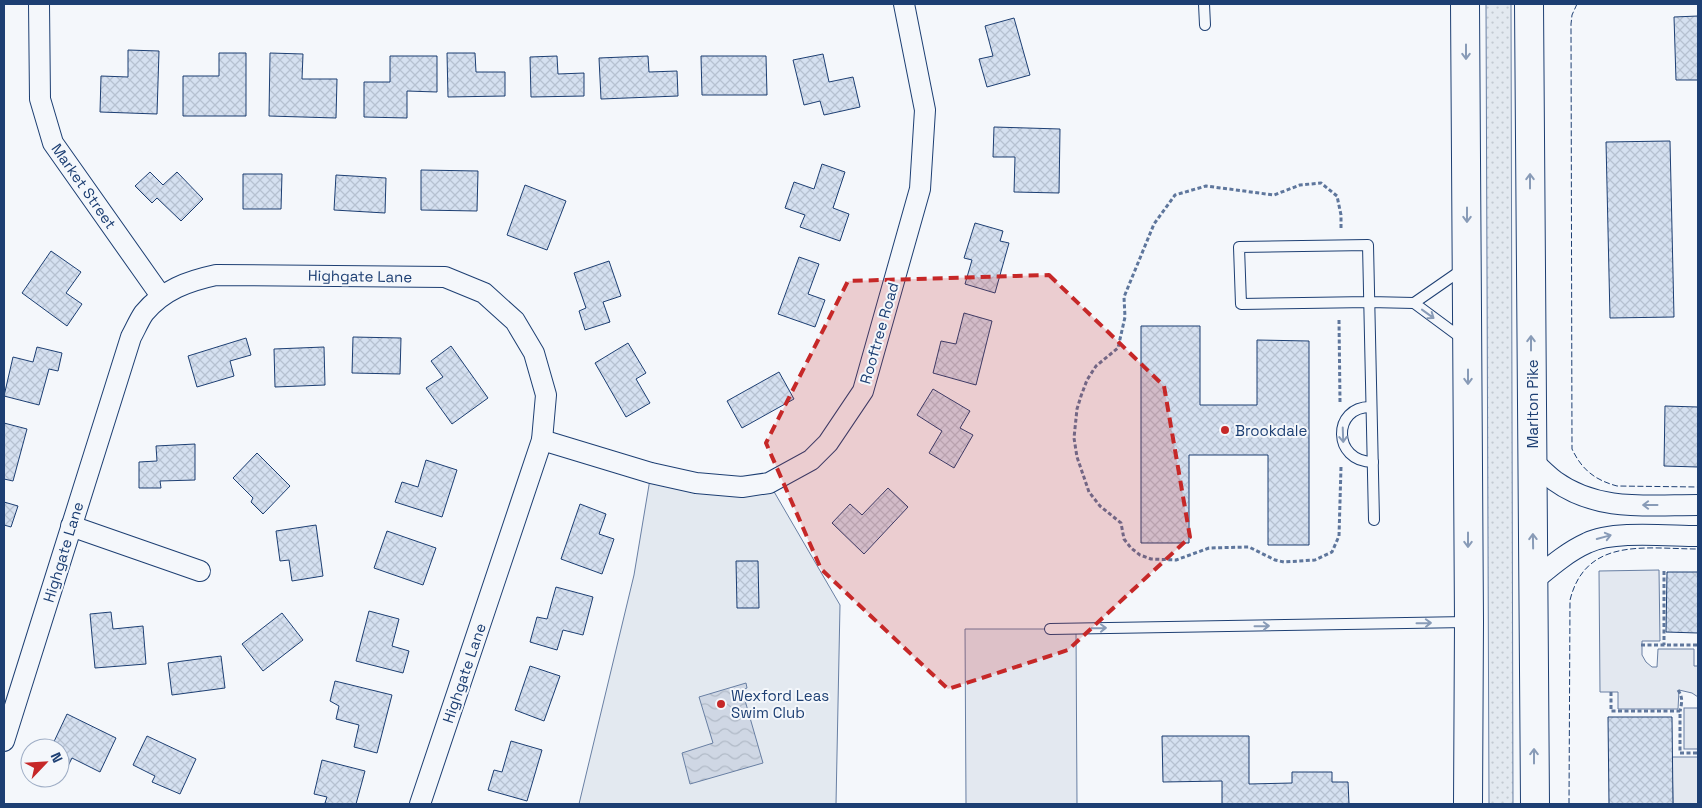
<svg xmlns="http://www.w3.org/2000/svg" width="1702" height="808" font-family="'Space Grotesk',sans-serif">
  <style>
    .grass { fill: url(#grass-dots); stroke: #687fa3 }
    .park { fill: #e3e9f0; stroke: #687fa3 }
    .parking { fill: #e3e8f0; stroke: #687fa3 }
    .water { fill: url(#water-waves); stroke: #687fa3 }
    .building { fill: url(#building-cross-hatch); stroke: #1d3f73 }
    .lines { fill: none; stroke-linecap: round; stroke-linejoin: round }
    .lane-casing { stroke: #1d3f73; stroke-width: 12 }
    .street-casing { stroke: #1d3f73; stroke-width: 22 }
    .highway-casing { stroke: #1d3f73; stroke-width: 30 }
    .path { stroke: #5e769c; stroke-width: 3; stroke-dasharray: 4 2.5; stroke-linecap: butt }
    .lane { stroke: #f4f7fb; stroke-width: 10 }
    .street { stroke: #f4f7fb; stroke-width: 20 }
    .highway { stroke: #f4f7fb; stroke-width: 28 }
    .fence { stroke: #1d3f73; stroke-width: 1; stroke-dasharray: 6 2.5; stroke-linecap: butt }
    .oneway { stroke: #889bb7 }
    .marked { fill: #c62828; fill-opacity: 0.2; stroke: #c62828; stroke-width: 4; stroke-dasharray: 10 6; stroke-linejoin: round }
    .poi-dot { fill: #c62828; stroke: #f4f7fb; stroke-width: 2 }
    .labels { text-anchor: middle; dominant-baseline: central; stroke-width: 4; stroke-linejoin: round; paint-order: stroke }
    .street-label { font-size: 15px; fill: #1d3f73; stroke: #f4f7fb }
    .poi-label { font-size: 15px; fill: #1d3f73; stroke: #f4f7fb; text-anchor: start }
  </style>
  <defs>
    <pattern id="grass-dots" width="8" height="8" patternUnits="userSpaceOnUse" patternTransform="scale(1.25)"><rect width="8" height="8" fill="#e3e9f0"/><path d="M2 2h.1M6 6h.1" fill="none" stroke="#c2c9d1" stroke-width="1.8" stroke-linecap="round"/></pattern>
    <pattern id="water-waves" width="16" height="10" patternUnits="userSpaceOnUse" patternTransform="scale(1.25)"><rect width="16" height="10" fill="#cfd7e4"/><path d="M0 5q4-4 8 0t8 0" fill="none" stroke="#b1bac7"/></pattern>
    <pattern id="building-cross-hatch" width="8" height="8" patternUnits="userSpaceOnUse" patternTransform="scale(1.25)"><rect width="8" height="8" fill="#d5e0f0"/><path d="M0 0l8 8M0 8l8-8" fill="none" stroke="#b6c1d1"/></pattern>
  </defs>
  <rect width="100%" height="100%" fill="#f4f7fb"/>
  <path class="grass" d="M1486 4H1511L1513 804H1489Z"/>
  <path class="park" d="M651 473 769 483 840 605 836 804H579L634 575Z"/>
  <g class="parking">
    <path d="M1659 570 1660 641H1642V655L1646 662 1652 667H1657L1658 649H1694V666H1698V697L1692 693 1679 690 1678 709H1618V692H1600L1599 571Z"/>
    <path d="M965 629H1076L1077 804H966Z"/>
    <rect x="1684" y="708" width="14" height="41"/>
    <path d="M1672 757H1698V804H1673Z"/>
  </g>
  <path class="water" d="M746 683 747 688 742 690 763 763 690 784 682 753 713 743 699 697Z"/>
  <g class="building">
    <path d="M1698 16V80H1676L1674 17Z"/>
    <path d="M1014 18 1030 75 987 87 979 59 993 56 985 26Z"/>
    <path d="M128 50 159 51 157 114 100 112 101 76 128 77Z"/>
    <path d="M219 53H246V116H183V76H219Z"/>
    <path d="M270 53 303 54 302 79H337L336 118 269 116Z"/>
    <path d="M447 53H475L476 72H505V96L448 97Z"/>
    <path d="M823 54 829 82 853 77 860 107 824 115 820 101 804 105 793 60Z"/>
    <path d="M390 56H437V92L407 91V118L364 117V82H390Z"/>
    <path d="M557 56 558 74 584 73V96L531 97 530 57Z"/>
    <path d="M648 56 649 72 677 71 678 96 601 99 599 58Z"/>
    <path d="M701 56H766L767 95H702Z"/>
    <path d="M994 127 1060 129 1059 193 1014 192 1015 157H993Z"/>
    <path d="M1670 141 1674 317 1610 318 1606 142Z"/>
    <path d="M822 164 845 172 833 208 849 214 840 241 800 227 805 215 785 208 794 182 814 189Z"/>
    <path d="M421 170 478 171 477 211 421 210Z"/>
    <path d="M150 172 163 185 177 172 203 199 181 221 157 198 152 203 135 186Z"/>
    <path d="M243 174H282L281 209H243Z"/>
    <path d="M336 175 386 178 385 213 334 210Z"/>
    <path d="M525 185 566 201 547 250 507 235Z"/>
    <path d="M975 223 1003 231 1000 241 1009 243 995 293 965 284 972 260 964 258Z"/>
    <path d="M51 251 81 272 66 293 82 304 67 326 22 293Z"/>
    <path d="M799 257 819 264 808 294 825 300 815 327 778 314Z"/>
    <path d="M609 261 621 296 603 302 610 322 585 330 579 311 586 308 574 273Z"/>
    <path d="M964 313 992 321 976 385 933 373 941 341 956 344Z"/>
    <path d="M1141 326H1200V405H1257V340L1309 341V545H1268V455H1189V543H1141Z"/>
    <path d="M353 337 401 338 400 374 352 373Z"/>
    <path d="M246 338 251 355 230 361 234 376 197 387 188 356Z"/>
    <path d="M628 343 646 373 636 379 650 403 626 417 595 363Z"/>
    <path d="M451 346 488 398 452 424 426 388 443 377 431 361Z"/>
    <path d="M37 347 62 353 58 371 49 369 39 405 4 396 13 357 33 362Z"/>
    <path d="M324 347 325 385 275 387 274 349Z"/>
    <path d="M779 372 794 399 742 428 727 401Z"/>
    <path d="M933 389 970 411 960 428 973 435 954 468 929 453 942 431 917 415Z"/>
    <path d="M1665 406 1698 407V467L1664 466Z"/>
    <path d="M4 423 27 429 13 481 4 479Z"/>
    <path d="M195 444V480L160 481 161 488H139V462L157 461 156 446Z"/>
    <path d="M257 453 290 486 263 514 251 502 253 498 233 478Z"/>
    <path d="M426 460 457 470 442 517 395 502 402 482 418 487Z"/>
    <path d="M888 488 908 507 864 554 832 523 850 504 862 515Z"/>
    <path d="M4 502 18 506 11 527 4 525Z"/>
    <path d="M580 504 606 514 599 534 614 539 602 574 561 559Z"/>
    <path d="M316 525 323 576 292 581 289 560 280 561 276 531Z"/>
    <path d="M387 531 436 548 423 585 374 568Z"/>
    <path d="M736 561H758L759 608H737Z"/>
    <path d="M1667 572H1698V633L1666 632Z"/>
    <path d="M556 587 593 597 583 635 563 630 557 650 530 642 537 617 547 619Z"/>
    <path d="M369 611 399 619 392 646 409 651 403 673 356 661Z"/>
    <path d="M111 612 113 629 143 626 146 664 95 668 90 614Z"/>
    <path d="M282 613 303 640 263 671 242 644Z"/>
    <path d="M221 656 225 688 172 695 168 663Z"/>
    <path d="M530 666 560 676 544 721 515 710Z"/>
    <path d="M335 681 392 695 377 753 354 747 359 725 336 719 339 706 330 701Z"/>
    <path d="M67 714 116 738 100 772 72 758 65 772 60 769V748H51Z"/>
    <path d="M1608 717H1672L1673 804H1609Z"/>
    <path d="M147 736 196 759 180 794 152 782 155 776 133 765Z"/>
    <path d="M1162 736H1249V784L1292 783V772H1332V782H1348L1349 804H1222V781L1163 782Z"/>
    <path d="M511 741 542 750 527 801 488 790 494 770 502 772Z"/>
    <path d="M322 760 365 771 356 804H330L325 803 327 797 314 794Z"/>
  </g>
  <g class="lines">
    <defs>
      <g id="lane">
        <path d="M1204 4 1205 25"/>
        <path d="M1463 269 1414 303 1464 340"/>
        <path d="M1371 407C1332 406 1332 462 1373 462"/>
        <path d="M1374 520C1372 428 1370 337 1368 245L1239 247 1241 304 1369 302 1414 303"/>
        <path d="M1050 629 1467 622"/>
      </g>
      <g id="street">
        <path d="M39 4 40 99 53 143 161 296"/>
        <path d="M542 440 651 473 696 483 742 487 769 483 811 460 828 443 863 391 920 189 925 110 904 4"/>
        <path d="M1532 460C1539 467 1547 475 1555 481 1598 512 1648 505 1698 505"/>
        <path d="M71 526 200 571"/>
        <path d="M1533 581C1550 567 1567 552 1587 543 1613 530 1668 536 1698 536"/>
        <path d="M4 741 131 337C135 330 139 320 144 313 163 290 188 281 216 275L445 277 484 293 515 321 534 353 546 395 542 440 420 804"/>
      </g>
      <g id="highway">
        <path d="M1465 4 1469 622 1468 804"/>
        <path d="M1529 4 1535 804"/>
      </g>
    </defs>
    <use href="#lane" class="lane-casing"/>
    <use href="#street" class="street-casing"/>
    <use href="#highway" class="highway-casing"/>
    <g class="path">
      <path d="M1339 320 1340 402"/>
      <path d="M1341 467 1339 536 1332 552 1315 560 1284 562 1275 560 1249 547 1209 548 1176 560 1151 559 1140 555 1131 548 1124 539 1121 523 1100 506 1089 492 1077 457 1074 438 1077 409 1081 396 1087 380 1096 366 1118 348 1125 317 1124 297 1154 224 1175 195 1206 186 1274 195 1300 185 1321 183 1337 196 1341 215V230"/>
      <path d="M1664 571V645"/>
      <path d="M1641 645H1698"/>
      <path d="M1678 690C1683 697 1682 703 1680 711"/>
      <path d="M1611 692V711H1680V753H1698"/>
    </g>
    <use href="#lane" class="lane"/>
    <use href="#street" class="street"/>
    <use href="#highway" class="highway"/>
    <g class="fence">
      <path d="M1577 4 1572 15 1571 24 1572 449C1582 470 1595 480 1617 486L1698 487"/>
      <path d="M1569 804 1570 600C1586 536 1647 549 1698 549"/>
    </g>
  </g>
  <defs><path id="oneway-shaft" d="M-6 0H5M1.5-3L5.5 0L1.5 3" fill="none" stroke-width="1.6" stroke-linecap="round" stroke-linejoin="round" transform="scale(1.25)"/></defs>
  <g class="oneway">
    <use href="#oneway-shaft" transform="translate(1466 52) rotate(90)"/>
    <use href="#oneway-shaft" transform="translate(1530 181) rotate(-90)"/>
    <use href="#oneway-shaft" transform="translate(1467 215) rotate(90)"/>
    <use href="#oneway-shaft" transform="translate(1428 314) rotate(36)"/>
    <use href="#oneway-shaft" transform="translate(1531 343) rotate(-90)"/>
    <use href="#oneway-shaft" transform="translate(1468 377) rotate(90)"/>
    <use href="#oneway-shaft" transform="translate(1343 435) rotate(88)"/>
    <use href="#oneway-shaft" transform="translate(1650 505) rotate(-180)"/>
    <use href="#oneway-shaft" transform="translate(1604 537) rotate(-15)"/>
    <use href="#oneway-shaft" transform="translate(1468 540) rotate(90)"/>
    <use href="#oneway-shaft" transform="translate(1533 541) rotate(-91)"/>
    <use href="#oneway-shaft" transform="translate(1424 623) rotate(-1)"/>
    <use href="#oneway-shaft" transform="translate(1262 626) rotate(-1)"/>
    <use href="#oneway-shaft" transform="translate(1099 628) rotate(-1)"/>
    <use href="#oneway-shaft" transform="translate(1534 756) rotate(-90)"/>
  </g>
  <path class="marked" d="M1049 275 1164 386 1190 537 1068 650 948 689 821 569 766 443 848 281Z"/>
  <g class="poi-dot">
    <circle cx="1225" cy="430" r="5"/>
    <circle cx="721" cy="704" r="5"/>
  </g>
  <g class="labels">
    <g class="street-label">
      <text transform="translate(84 186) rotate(55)">Market Street</text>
      <text transform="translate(360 276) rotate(1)">Highgate Lane</text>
      <text transform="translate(879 333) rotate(-74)">Rooftree Road</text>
      <text transform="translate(1532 404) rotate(-90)">Marlton Pike</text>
      <text transform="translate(63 552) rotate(-73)">Highgate Lane</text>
      <text transform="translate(464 673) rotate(-71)">Highgate Lane</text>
    </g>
    <g class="poi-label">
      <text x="1235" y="430">Brookdale</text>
      <text x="731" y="695">Wexford Leas<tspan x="731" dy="17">Swim Club</tspan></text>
    </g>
  </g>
  <rect width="1702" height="808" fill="none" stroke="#1d3f73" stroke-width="10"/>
  <g transform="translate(45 763) rotate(65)"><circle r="24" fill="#f4f7fb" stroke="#9eadc5"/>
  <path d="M0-4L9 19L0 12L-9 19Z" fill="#c62828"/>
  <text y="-8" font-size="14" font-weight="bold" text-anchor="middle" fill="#1d3f73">N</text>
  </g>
</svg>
